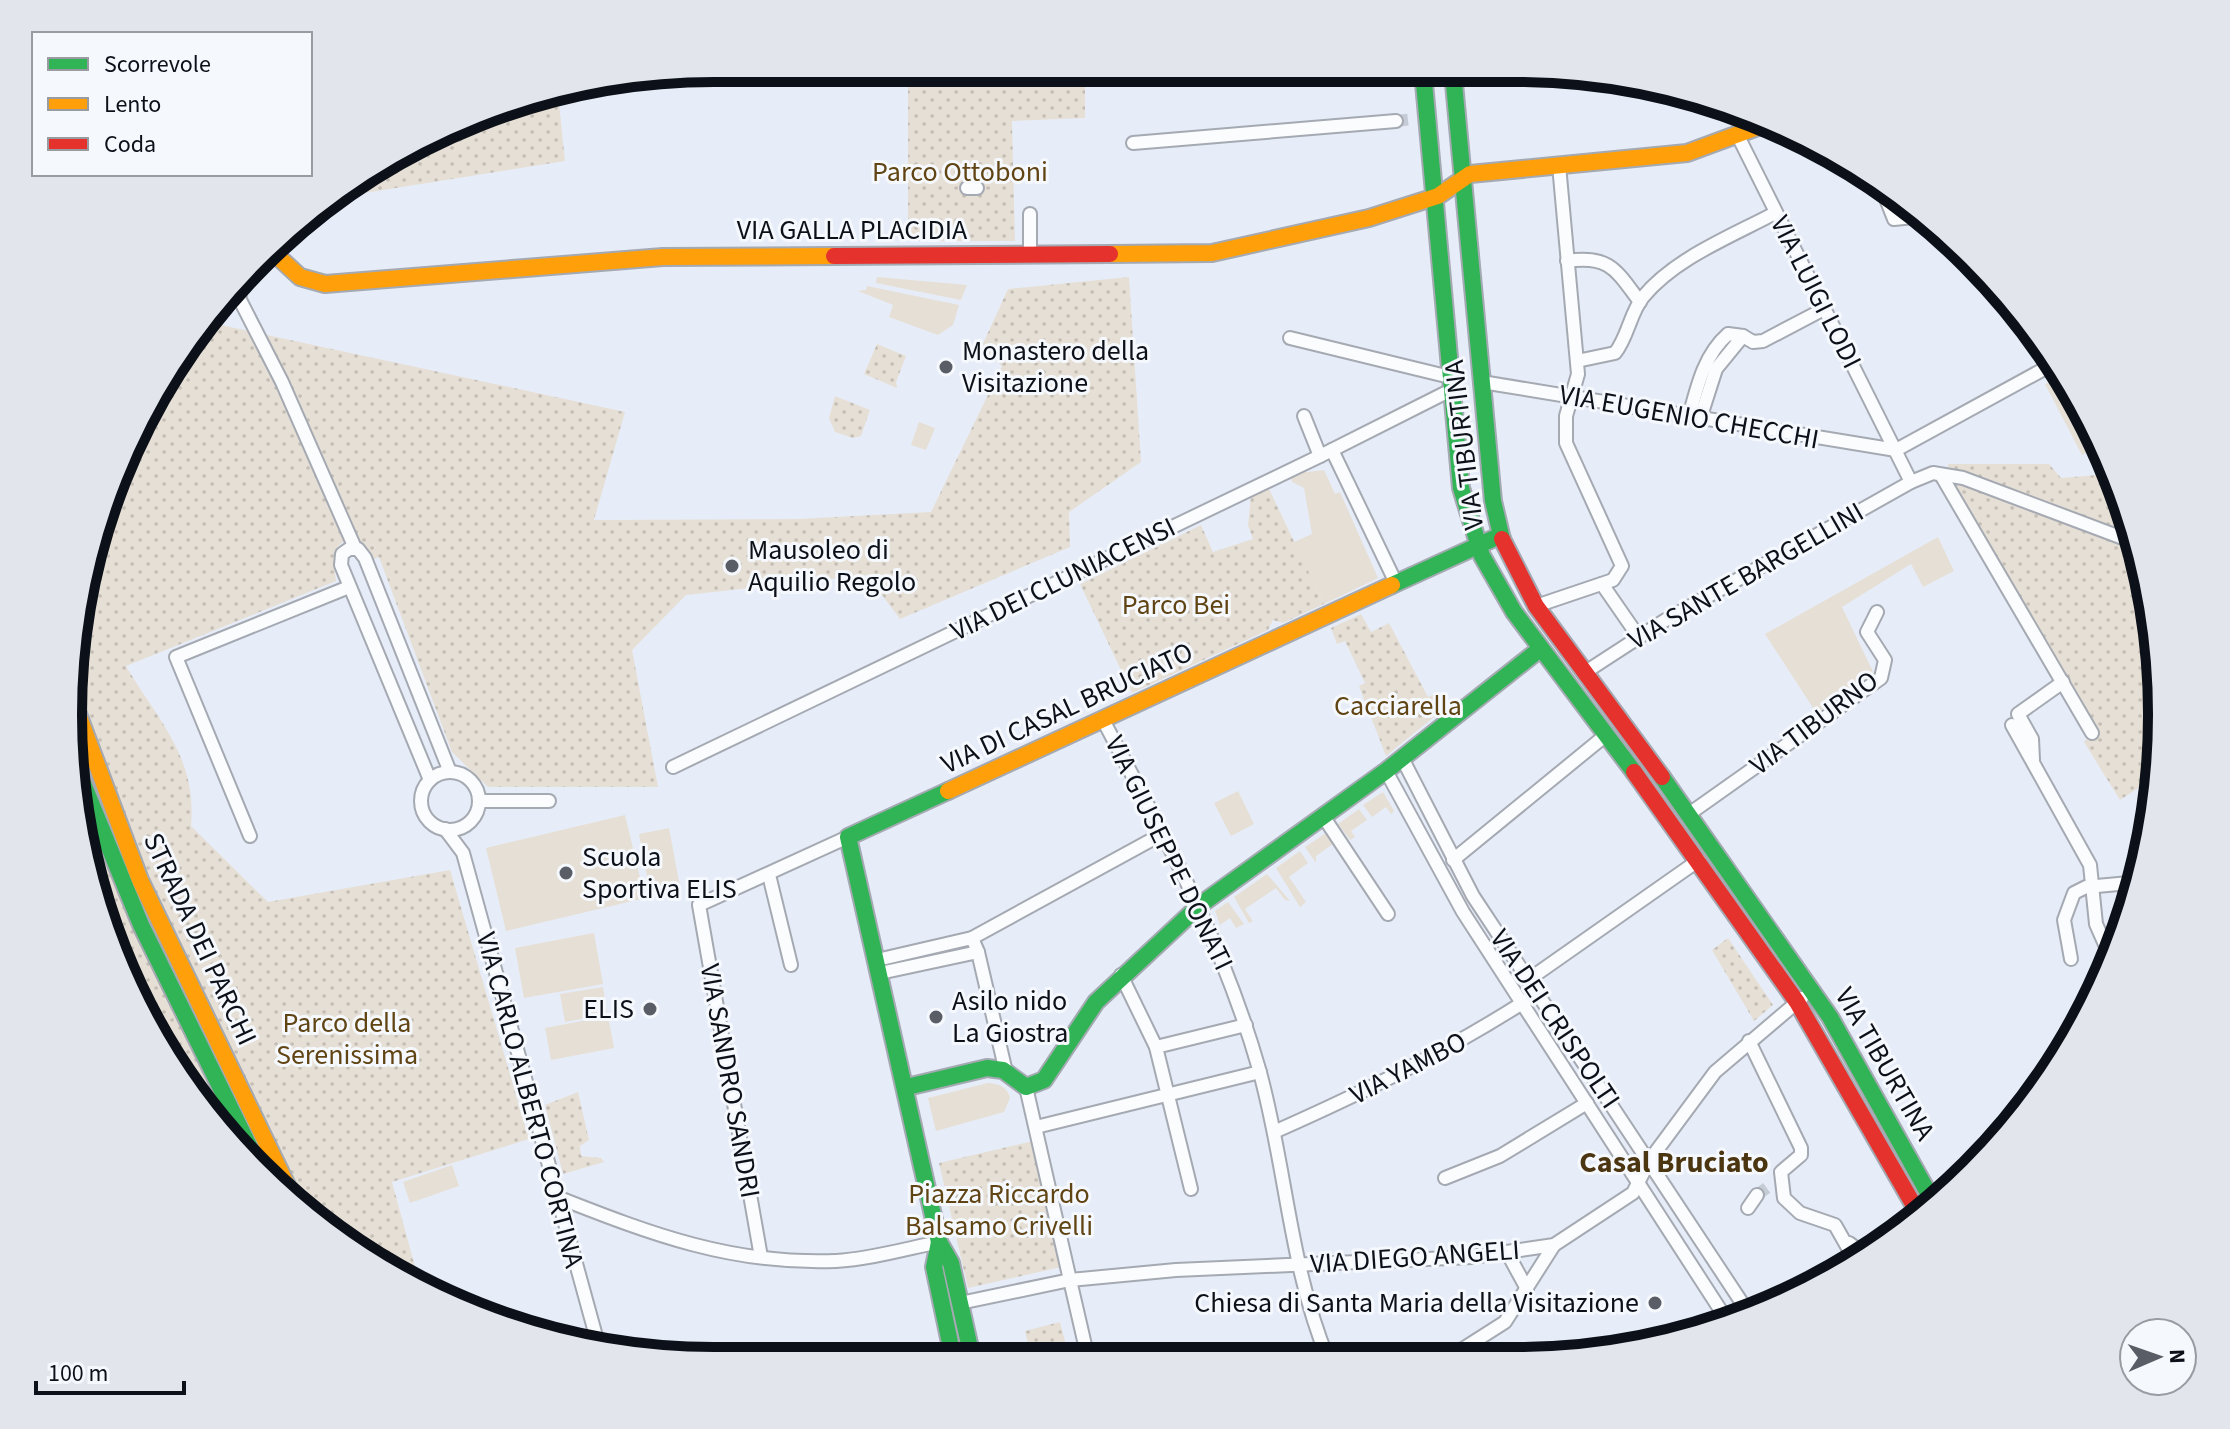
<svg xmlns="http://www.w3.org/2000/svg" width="2230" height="1429" font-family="'Source Sans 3',sans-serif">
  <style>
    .grass { fill: #e6dfd5 }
    .park { fill: url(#park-dots) }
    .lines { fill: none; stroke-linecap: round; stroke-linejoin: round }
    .street-tunnel { stroke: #c6ccd6; stroke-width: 12; stroke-dasharray: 12 6; stroke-linecap: butt }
    .street-casing { stroke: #a4a9b2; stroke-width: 16 }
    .fast-casing { stroke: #a4a9b2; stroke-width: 20 }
    .slow-casing { stroke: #a4a9b2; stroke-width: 20 }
    .jam-casing { stroke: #a4a9b2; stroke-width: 20 }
    .street { stroke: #fbfcfe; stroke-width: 12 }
    .fast { stroke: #30b455; stroke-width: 16 }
    .slow { stroke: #ff9f0a; stroke-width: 16 }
    .jam { stroke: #e5322d; stroke-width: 16 }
    .poi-dot { fill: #595d66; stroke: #f5f8fd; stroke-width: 3 }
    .labels { text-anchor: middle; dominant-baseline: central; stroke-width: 6; stroke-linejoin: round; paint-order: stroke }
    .park-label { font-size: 28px; fill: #604413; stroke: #f5f8fd }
    .street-label { font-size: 28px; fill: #0c1018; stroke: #f5f8fd }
    .poi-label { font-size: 28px; fill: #0c1018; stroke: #f5f8fd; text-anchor: start }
    .neighbourhood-label { font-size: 30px; font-weight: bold; fill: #4c3611; stroke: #f5f8fd }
    .rim { fill: none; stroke: #0c1018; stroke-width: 10 }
  </style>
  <defs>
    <pattern id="park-dots" width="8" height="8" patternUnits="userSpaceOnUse" patternTransform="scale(2)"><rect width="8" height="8" fill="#e6dfd5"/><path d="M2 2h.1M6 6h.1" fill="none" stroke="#c4beb6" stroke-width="1.8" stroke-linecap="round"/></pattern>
  </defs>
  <rect width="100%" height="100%" fill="#e7edf8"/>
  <g class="grass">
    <path d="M877 277 967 285 961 300 876 283Z"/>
    <path d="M867 286 959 305 953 325 938 335 889 317 893 305 858 291 866 290Z"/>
    <path d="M2063 375 2076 392 2113 475 2105 479 2090 451 2082 455 2045 384Z"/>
    <path d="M919 422 935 428 926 450 911 445Z"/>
    <path d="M1324 470 1335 494 1340 492 1378 578 1324 604 1294 542 1312 534 1304 488 1292 482 1290 474Z"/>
    <path d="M1938 537 1954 571 1923 587 1911 564 1842 607 1875 676 1817 714 1765 634Z"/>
    <path d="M1238 791 1254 824 1231 836 1214 803Z"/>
    <path d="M1383 792 1394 811 1391 814 1386 807 1372 817 1363 805Z"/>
    <path d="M1359 809 1367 820 1351 831 1355 837 1350 840 1338 824Z"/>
    <path d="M625 815 645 898 506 931 486 848Z"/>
    <path d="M669 828 680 887 650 892 639 834Z"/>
    <path d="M1326 833 1333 844 1316 856V863L1305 847Z"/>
    <path d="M1300 851 1308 863 1289 877 1306 902 1300 907 1276 868Z"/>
    <path d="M1267 874 1290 901 1285 900 1276 888 1245 909 1253 921 1249 923 1234 897Z"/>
    <path d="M1228 902 1244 924 1236 928 1230 918 1220 925 1215 911Z"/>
    <path d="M594 933 603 984 524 998 515 948Z"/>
    <path d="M603 987 607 1014 565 1022 560 994Z"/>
    <path d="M608 1016 614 1048 551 1060 545 1028Z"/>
    <path d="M988 1083C1000 1084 1007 1087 1010 1098L1004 1112 936 1131 928 1098Z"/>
    <path d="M452 1165 459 1186 410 1203 403 1182Z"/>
  </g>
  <g class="park">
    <path d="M908 69 1085 70V118L1012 121 1015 241H908Z"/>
    <path d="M558 94 565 161 333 198 355 177 507 102Z"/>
    <path d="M1129 277 1141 462 1069 512 1070 547 900 619 867 575 686 595 632 650 658 787H488L452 752 379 557 374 559C368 545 344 530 336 551 333 560 335 573 336 581L126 666C159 722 197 757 191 826L268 902 450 870 529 1139 392 1182 420 1285 321 1227 177 1073 90 882 69 673 102 506 202 321 625 412 594 520 798 519 931 512 1002 366 981 348 1008 289Z"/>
    <path d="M877 344 906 356 896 382 897 388 864 374Z"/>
    <path d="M835 396 870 410 861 436 853 438 835 432 829 418Z"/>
    <path d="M1948 464H2049L2061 478 2098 475 2103 482H2116C2155 568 2158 664 2161 757L2158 775 2120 800 2084 742 2097 730 1950 483Z"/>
    <path d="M1269 489 1324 604 1283 623 1273 620 1268 630 1132 693 1080 584 1201 525 1213 552 1253 539 1248 525 1251 495Z"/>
    <path d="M1361 614 1371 632 1389 623 1428 697 1439 692 1445 708 1386 756 1359 686 1365 683 1345 641 1337 644 1331 628Z"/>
    <path d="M1728 938 1773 1005 1754 1021 1712 950Z"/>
    <path d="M578 1092 589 1140 580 1146 581 1156 601 1158 604 1162 563 1174 545 1105Z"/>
    <path d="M1033 1141 1061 1267 968 1288 939 1163Z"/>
    <path d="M1060 1322 1069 1357H1031L1025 1331Z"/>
  </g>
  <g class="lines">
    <g class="street-tunnel">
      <path d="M1396 121 1413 119"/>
      <path d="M1757 1195 1768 1187"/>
    </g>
    <defs>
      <g id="street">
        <path d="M1737 134 1911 482 1933 473 1963 478 2136 543"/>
        <path d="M1133 143 1396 121"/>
        <path d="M1881 186 1894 219 1924 216"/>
        <path d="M967 188H977"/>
        <path d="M1030 214V255"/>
        <path d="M1567 261C1610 255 1616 270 1640 302"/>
        <path d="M238 287 240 300 282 382 355 548"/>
        <path d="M1290 338 1450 377"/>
        <path d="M1577 361 1615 353C1628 337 1630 313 1643 297 1675 258 1732 236 1775 213"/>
        <path d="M1482 382 1896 450"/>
        <path d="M1304 416 1320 456"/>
        <path d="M1689 417C1697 387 1704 355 1728 334L1743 336"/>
        <path d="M1700 419 1716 369 1743 336 1753 342 1763 341 1824 309"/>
        <path d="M1332 450 1396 583"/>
        <path d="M1896 450 2055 363"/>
        <path d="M1941 475 2092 733"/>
        <path d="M1602 584 1638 636"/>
        <path d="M1536 606 1613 580 1622 566 1566 443V416L1578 374 1559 165"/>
        <path d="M1584 673 1664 621 1911 482"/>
        <path d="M1103 720C1165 837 1222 940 1259 1069 1286 1165 1289 1265 1328 1359"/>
        <path d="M2012 725 2090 865 2096 924 2111 958"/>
        <path d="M1402 758 1473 896 1748 1312"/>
        <path d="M2033 760 2032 739 2018 714 2063 682"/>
        <path d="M673 767 1320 456 1451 390"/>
        <path d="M1386 771 1463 912 1723 1314 1730 1320"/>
        <circle cx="450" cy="801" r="29"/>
        <path d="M430 780 341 565 342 554 349 549H358L365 558 450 772"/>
        <path d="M479 801H549"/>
        <path d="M1689 814 1881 678 1885 660 1867 632 1877 612"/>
        <path d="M1323 816 1388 914"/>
        <path d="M445 829 463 853 599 1347"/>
        <path d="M250 836 176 657 349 587"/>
        <path d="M1453 860 1606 735"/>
        <path d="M769 875 791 965"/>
        <path d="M972 938 978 952 1006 1072"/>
        <path d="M2071 959 2064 920 2074 893 2086 887 2140 882"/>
        <path d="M877 960 972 938 1164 833"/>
        <path d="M880 973 978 952"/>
        <path d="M1121 975 1156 1047 1191 1189"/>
        <path d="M1528 980 1699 860"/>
        <path d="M1749 1041 1801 1148V1155L1781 1172 1784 1198 1800 1213 1835 1225 1856 1262"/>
        <path d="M1156 1047 1246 1025"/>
        <path d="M1036 1127 1260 1072"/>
        <path d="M1274 1132C1362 1093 1446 1052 1527 1000"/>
        <path d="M1445 1178 1500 1156 1587 1103"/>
        <path d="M557 1197C651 1234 732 1265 836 1261 870 1259 905 1249 939 1242"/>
        <path d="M1748 1208 1757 1195"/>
        <path d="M1849 1243 1865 1255"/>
        <path d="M1508 1254 1527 1289"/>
        <path d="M761 1257 699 905 848 837"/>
        <path d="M960 1303 1070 1280 1026 1087"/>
        <path d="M1688 1337 1723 1314"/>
        <path d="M1088 1358 1070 1280 1176 1270 1472 1257 1554 1245 1633 1193 1649 1161 1715 1072 1802 998"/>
        <path d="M1447 1359 1505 1322 1554 1245"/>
      </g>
      <g id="fast">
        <path d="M1423 72 1461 488 1482 556 1514 612 1634 772"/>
        <path d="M1453 73 1493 501 1502 539"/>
        <path d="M1392 585 1499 536"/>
        <path d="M80 776 141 925 254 1156"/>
        <path d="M1662 777 1830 1017 1935 1205"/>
        <path d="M948 791 848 837 939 1242 951 1263 972 1357"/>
        <path d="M907 1087 987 1068 1003 1070 1026 1087 1044 1080 1096 1002 1200 905 1386 771 1540 649"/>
        <path d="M939 1242 934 1267 953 1357"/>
      </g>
      <g id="slow">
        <path d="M274 253 300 277 325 284 663 257 834 256"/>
        <path d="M1110 254 1212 253 1369 218 1438 196 1470 174 1687 153 1771 122"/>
        <path d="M72 698 140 880 293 1198"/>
        <path d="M948 791 1392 585"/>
      </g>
      <g id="jam">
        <path d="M834 256 1110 254"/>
        <path d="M1502 539 1536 606 1662 777"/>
        <path d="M1634 772 1797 1002 1920 1216"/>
      </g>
    </defs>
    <use href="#street" class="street-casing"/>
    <use href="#fast" class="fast-casing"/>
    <use href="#slow" class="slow-casing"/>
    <use href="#jam" class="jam-casing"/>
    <use href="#street" class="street"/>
    <use href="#fast" class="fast"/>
    <use href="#slow" class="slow"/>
    <use href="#jam" class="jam"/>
  </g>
  <g class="poi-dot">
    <circle cx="946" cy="367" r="8"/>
    <circle cx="732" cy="566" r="8"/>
    <circle cx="566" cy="873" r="8"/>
    <circle cx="650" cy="1009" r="8"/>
    <circle cx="936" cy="1017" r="8"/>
    <circle cx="1655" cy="1303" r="8"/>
  </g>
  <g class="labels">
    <g class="park-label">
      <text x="960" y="172">Parco Ottoboni</text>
      <text x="1176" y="605">Parco Bei</text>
      <text x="1398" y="706">Cacciarella</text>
      <text x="347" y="1023">Parco della<tspan x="347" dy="32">Serenissima</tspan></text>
      <text x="999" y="1194">Piazza Riccardo<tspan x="999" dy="32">Balsamo Crivelli</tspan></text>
    </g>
    <g class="street-label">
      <text x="852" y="230">VIA GALLA PLACIDIA</text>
      <text transform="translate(1816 292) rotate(63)">VIA LUIGI LODI</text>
      <text transform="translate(1689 417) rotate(10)">VIA EUGENIO CHECCHI</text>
      <text transform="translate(1464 445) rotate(-97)">VIA TIBURTINA</text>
      <text transform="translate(1746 576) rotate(-30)">VIA SANTE BARGELLINI</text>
      <text transform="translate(1063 579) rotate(-26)">VIA DEI CLUNIACENSI</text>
      <text transform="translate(1067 708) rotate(-25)">VIA DI CASAL BRUCIATO</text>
      <text transform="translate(1814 723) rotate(-37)">VIA TIBURNO</text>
      <text transform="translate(1169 853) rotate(64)">VIA GIUSEPPE DONATI</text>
      <text transform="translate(200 939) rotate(65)">STRADA DEI PARCHI</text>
      <text transform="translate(1555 1019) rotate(56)">VIA DEI CRISPOLTI</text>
      <text transform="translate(1885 1064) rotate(60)">VIA TIBURTINA</text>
      <text transform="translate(1408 1068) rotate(-27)">VIA YAMBO</text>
      <text transform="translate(730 1081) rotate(80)">VIA SANDRO SANDRI</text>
      <text transform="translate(530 1100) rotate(75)">VIA CARLO ALBERTO CORTINA</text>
      <text transform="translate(1415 1257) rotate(-4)">VIA DIEGO ANGELI</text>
    </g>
    <g class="poi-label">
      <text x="962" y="351">Monastero della<tspan x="962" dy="32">Visitazione</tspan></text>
      <text x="748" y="550">Mausoleo di<tspan x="748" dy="32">Aquilio Regolo</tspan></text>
      <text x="582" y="857">Scuola<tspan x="582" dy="32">Sportiva ELIS</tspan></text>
      <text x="952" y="1001">Asilo nido<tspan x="952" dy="32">La Giostra</tspan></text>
      <text x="634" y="1009" text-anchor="end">ELIS</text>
      <text x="1639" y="1303" text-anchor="end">Chiesa di Santa Maria della Visitazione</text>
    </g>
    <g class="neighbourhood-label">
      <text x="1674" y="1162">Casal Bruciato</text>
    </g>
  </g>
  <path d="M0 0H2230V1429H0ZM714 82H1516A632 632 0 0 1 2148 714V715A632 632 0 0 1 1516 1347H714A632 632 0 0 1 82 715V714A632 632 0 0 1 714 82Z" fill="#e2e5eb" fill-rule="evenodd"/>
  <path class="rim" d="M714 82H1516A632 632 0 0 1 2148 714V715A632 632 0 0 1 1516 1347H714A632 632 0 0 1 82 715V714A632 632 0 0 1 714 82Z"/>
  <rect x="32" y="32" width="280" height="144" fill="#f5f8fd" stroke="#989ba1" stroke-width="2"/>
  <rect x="48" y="58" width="40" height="12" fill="#30b455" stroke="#989ba1" stroke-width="2"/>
  <text x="104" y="72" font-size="24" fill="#0c1018">Scorrevole</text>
  <rect x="48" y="98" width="40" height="12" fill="#ff9f0a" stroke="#989ba1" stroke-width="2"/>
  <text x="104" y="112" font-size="24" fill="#0c1018">Lento</text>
  <rect x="48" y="138" width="40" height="12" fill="#e5322d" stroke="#989ba1" stroke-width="2"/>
  <text x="104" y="152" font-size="24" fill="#0c1018">Coda</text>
  <g transform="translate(2158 1357) rotate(88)"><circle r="38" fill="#f5f8fd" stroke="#989ba1" stroke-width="2"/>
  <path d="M0-6L14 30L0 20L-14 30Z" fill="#595d66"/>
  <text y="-12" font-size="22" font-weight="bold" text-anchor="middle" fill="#0c1018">N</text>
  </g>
  <path d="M36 1381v12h148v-12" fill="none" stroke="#0c1018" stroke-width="4"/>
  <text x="48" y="1381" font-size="24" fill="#0c1018" stroke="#f5f8fd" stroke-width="6" paint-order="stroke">100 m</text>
</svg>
